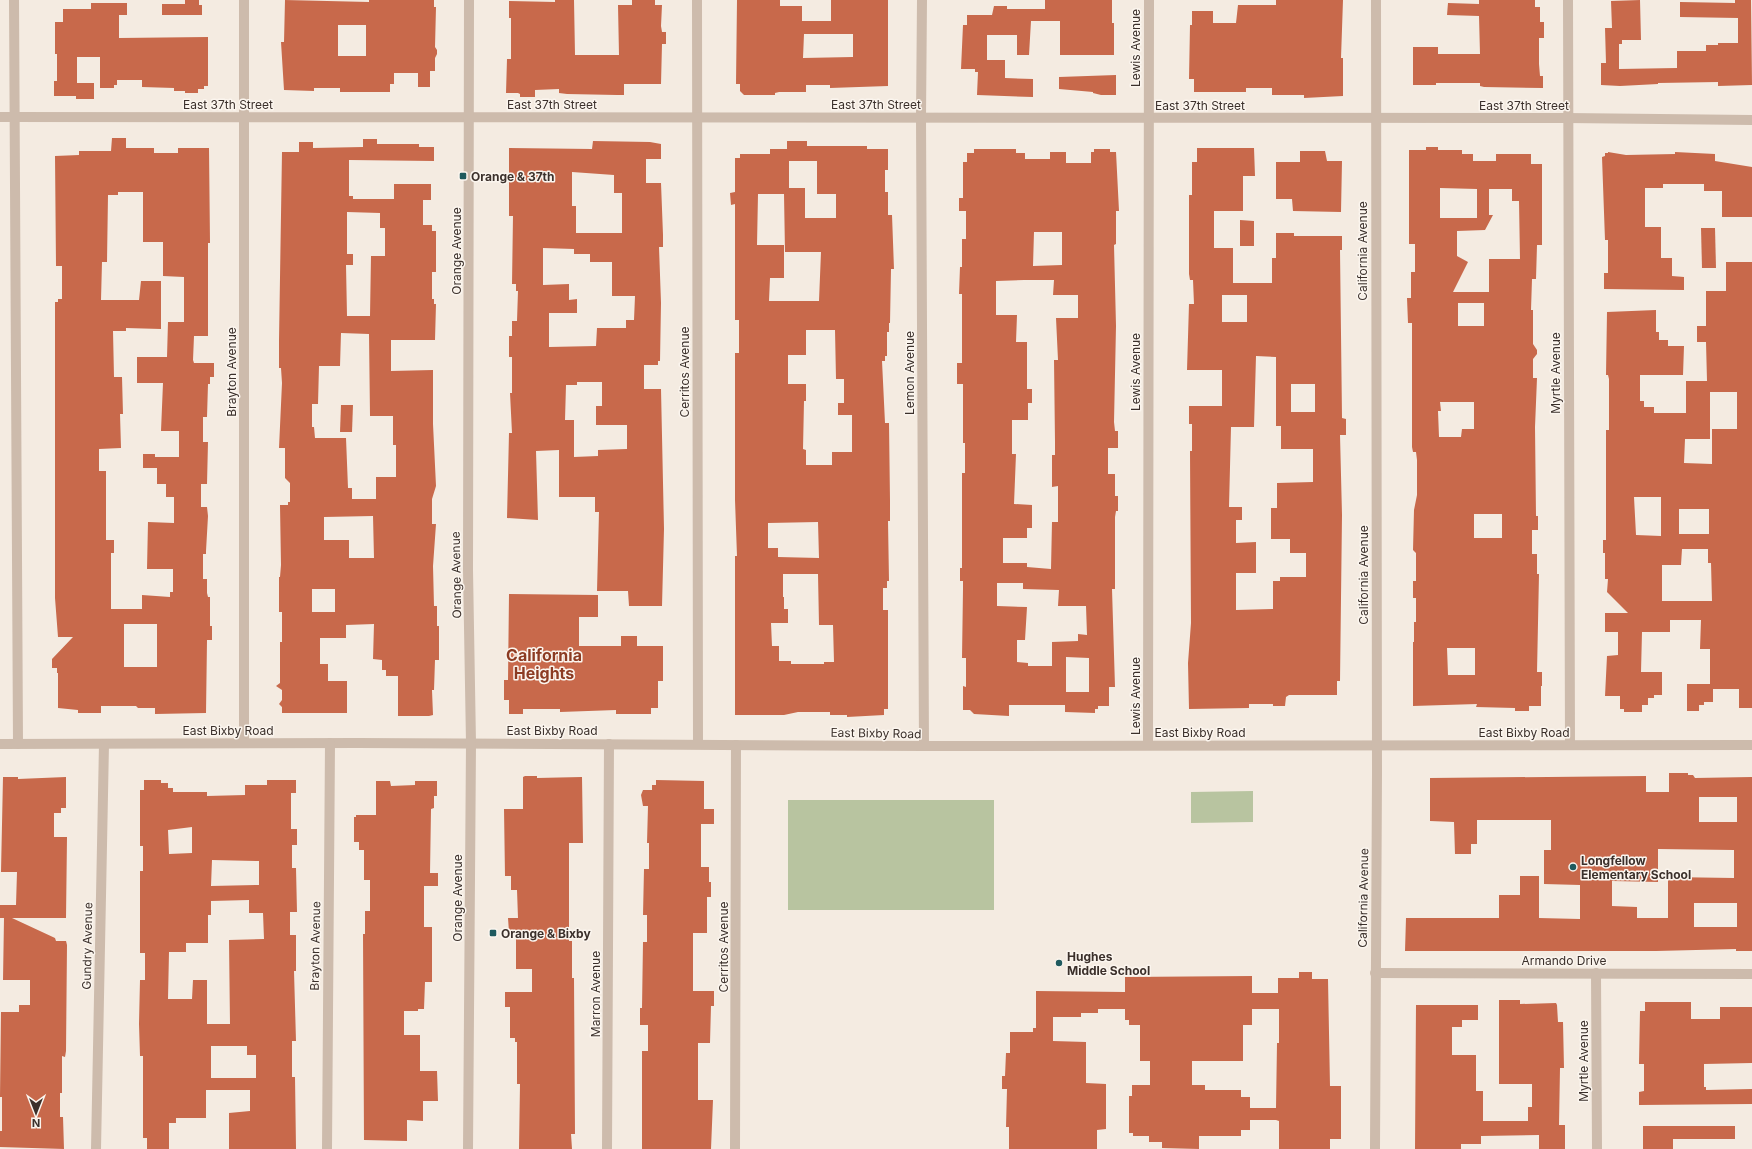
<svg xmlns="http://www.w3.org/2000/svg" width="1752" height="1149" font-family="Inter,sans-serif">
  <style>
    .green { fill: #b8c4a0 }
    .building { fill: #c8694b; fill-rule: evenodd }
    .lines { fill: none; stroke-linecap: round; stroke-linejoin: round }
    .minor { stroke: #cdbbac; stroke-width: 10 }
    .poi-dot { fill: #1f5a5e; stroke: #fbf5ee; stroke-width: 1.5 }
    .labels { text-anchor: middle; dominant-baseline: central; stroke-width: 3; stroke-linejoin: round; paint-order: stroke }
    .street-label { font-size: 12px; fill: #3b302b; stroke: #fbf5ee }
    .poi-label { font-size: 12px; font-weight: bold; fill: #3b302b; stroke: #fbf5ee; text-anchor: start }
    .district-label { font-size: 16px; font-weight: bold; fill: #8c3b22; stroke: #fbf5ee }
  </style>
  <rect width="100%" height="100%" fill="#f4ebe1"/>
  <g class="green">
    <path d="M1253 791V822L1191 823V792Z"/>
    <rect x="788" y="800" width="206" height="110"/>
  </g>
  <g class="building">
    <path d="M185 0H199V5H202V15H162V4H185Z"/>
    <path d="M285 0 369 2V0H434V7H436L435 47 437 50V54L435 58V71H430V87H418V73H394V84H390V92H340V88H314V91L284 90 281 42H284ZM338 25H366V56H338Z"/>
    <path d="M555 0H574L575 55H619L618 5H632V0H655V5H662L661 26 662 32H666V44H662L661 84H624V95H617L567 94 559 93V89L535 90V97H520V94L518 93H506L507 59H511V18H509V1L555 2Z"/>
    <path d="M737 0H780V6H802V21H831V0H888V86L830 88V85H806V92H779L775 93V95H744L740 91V84H736ZM804 34H853V57L803 58Z"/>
    <path d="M1045 0H1112V23H1114V55H1060V21H1031L1029 55H1017V35H987V60H1005V78L1033 79V97L977 95 978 72H975V69H961L963 25H967V15H992L994 6H1007V9H1045Z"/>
    <path d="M1276 0H1343L1341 58H1343V96L1304 98V95H1272V88H1246V92H1194V79H1189L1190 25H1192V11H1213V23H1236L1238 5H1276Z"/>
    <path d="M1479 0H1535V7H1540V22H1544V38H1539V64L1540 76H1543V88L1484 87 1480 86V83H1436V85H1413V47H1438V54H1480L1479 16 1447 15 1448 3 1479 4Z"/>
    <path d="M1640 0 1641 40H1622V44H1619V69L1677 68V51H1706V45H1718V43H1738V18L1680 17V2L1735 3V0H1751L1752 85 1718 86V82L1658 83V84L1620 86 1601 85V63H1606L1605 28H1612L1611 1Z"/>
    <path d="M91 3H127V15H119V38L208 37V86H204V89H198V93H185V91H174V88L142 87V80H117V85H114V88H100V57H77V83H94V99H76V96H54V81H57V54H55V22H63V9H91Z"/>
    <path d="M1116 75V95H1101L1093 93V92L1059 89V77Z"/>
    <path d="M112 138H126V148H154V153H178V148H209L210 243H208V336H194L193 360 194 363H214V377H210V384H208L207 417H203V442H208L207 484H201V507H207L208 516 206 551V554H203V579H207V593L208 597H210V626H212V640H207L206 713 155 714V708H138L136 706H101V713H78V710L58 708V673H57V668H52V659L73 637H58L55 598V302H58V299H62V266H56L55 156 79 155V151H111ZM118 192H143V242H163V276L184 277V322H168L167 357H137V383H163L161 431H179V457H155V454H143V468H157V484H166V497H174V523L148 522 147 569H173V592H170V597L142 595V609H111V553H114V540H106V471H99V449L121 448 120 414H123L122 377H114L113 331H126V328L161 329V281H141L139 300H101L102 262H107L108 195H118ZM124 624H157V667H124Z"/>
    <path d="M363 139H377V144H419V147H434V161L349 160V196H353V199H394V184H431V200H423V225H432V231H436V272H432V299H434V304H436L435 340H391V371L433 370V424L436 486 432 499V524H436L433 566 434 606H437V626H439V660H435L434 690H432L433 715 429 716H398V676H386V670H382V660L373 659 374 624 346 625V638H320V664H328V681H347V713H282V707L279 704 282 700V690L276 686 280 683V642H282V612H279V577H280L281 565 280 505H288V502H290V483L285 478V448H279L282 383 281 368H279V341L282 152H299V142H313V148L363 147ZM347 212 380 213V228H385V256H371L370 316H347L346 265H353V254H347ZM341 333 369 334 370 416H393V445H396V477H376V499H352V488H348L346 438H315L314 427H312V404H318L319 366H340ZM373 516 374 558H349V540H324V517ZM312 589H335V612H312Z"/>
    <path d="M593 141 650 142 661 144V159H646V183H661L663 235V247H659L661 303 660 361H658V365H644V389H661L664 529 662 606H629L628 591H597L599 512H595V497H559V450L536 451 538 520 507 518 509 433H512L510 393H512V357H509V336H512V321H517L518 291H516V284H512L513 216H509V148L592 149ZM572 172 614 175V193H622V233H576V206H572ZM543 248 574 249V254H590V262H612V296H635L634 320H626V328H597L596 346 549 347V313H577V299L569 300V284L543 285ZM577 382H602V406H596V425H627V449L598 450V456L574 457V420H565L566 385H577Z"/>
    <path d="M787 141H807V146H867V149H888V170H885V192H888V215H892L894 269H891L890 323H889V332H887V356H885V361H882L885 423H889L890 501V521H888L889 581H887V588H883V610H888V709H884V715L847 717V715H830V712H798L784 715H735V556H737L735 500V353H739V320H735V204L731 205 730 193 735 192V158H740V154H770V149H787ZM789 161H817V194H836V218H805V188H789ZM758 194H784L785 252H821L819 301H769L770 278H784V245H757ZM806 330H835L836 379H844V403H838V415H852V452H832V465H806V450L803 449 804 401H806V384H788V355H806ZM818 522 819 558 778 557V548H768V523ZM783 574H818L819 625H833L834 662H824V664H791V661H779V646H772L771 623H788V609H784V597H783Z"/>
    <path d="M1426 147H1438V150H1462V154H1473V161H1496V154H1531V164H1542V245H1537L1536 279H1532L1531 310H1533V344L1537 350V354L1533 359V378H1537L1535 427 1536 516H1538V530H1532V554H1537V574H1539L1537 672H1542V686H1541V706H1529V711H1515V708L1476 707 1477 704 1413 706V642H1414V622H1416V598H1413V581H1416V553L1413 550 1414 510 1417 495V460L1416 452H1413L1412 447V323H1408L1407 298H1411V272H1415V244H1409V150H1426ZM1440 188 1477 189V218H1440ZM1489 189H1512V201H1519L1520 259H1489V292H1453L1468 262 1457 256V231L1485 230 1493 215H1489ZM1458 303H1484V326H1458ZM1440 402H1474V429H1462L1461 437H1439L1438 411H1441ZM1474 514H1502V538H1474ZM1447 648H1475V675H1448Z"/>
    <path d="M1197 148H1254L1255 176H1243V211H1214V248H1233V283H1272V258H1276V233H1294V236H1342V250H1340L1342 418 1346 419V435H1340L1342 515 1340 681H1337V695H1289L1286 697 1285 706H1273V704H1249V708L1189 709 1188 663 1191 623 1190 451H1192V424H1189V406H1222V370H1187L1189 304H1194L1193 280H1190L1189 274V195H1192V162H1197ZM1222 295H1247V322H1222ZM1256 356 1276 357V426H1281V449H1313V482L1277 483V508H1271V539H1290V553H1306V577H1280V581H1273V609L1236 610V573H1256V542L1236 543V520H1242V507H1229L1231 427H1254ZM1291 384H1315V412H1291Z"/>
    <path d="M974 149H1016V153H1025V159H1050V152H1066V163H1091V152H1094V149H1110V152H1116L1119 211H1116V244L1114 245 1116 326 1114 422 1115 431H1118V448H1108V474H1115V496H1118V511H1116L1115 517V589H1112L1115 687H1109V706H1098V709H1095V713L1065 712V705H1009V716L974 714 970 710H963V686L966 687V658H962L963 589V581H960V568H962V473H965V443H963V384H957V363H962V294H959L960 267H962V239H966V211H959V198H963V162H967V153H974ZM1034 232H1062V265L1033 266ZM1024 280H1054L1053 295H1078V318H1056L1058 360H1054L1055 442V455H1052V487L1058 486V522H1052L1051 569 1027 567V563H1003V538H1027V528H1032V505L1014 504 1016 454H1012V420H1028V403H1032V389H1027V342H1016L1017 315H996V281ZM997 583H1023V589L1059 590 1058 606H1086L1087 635 1078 634V641L1052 642V666H1028V663L1017 662V640H1025L1027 607 997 606ZM1066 657 1089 658V692H1066Z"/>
    <path d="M1300 151H1325L1327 161H1342L1341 212 1293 211 1292 199H1276V162H1300Z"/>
    <path d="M1608 152 1626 155 1675 154V152L1715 154V161L1752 167V217H1722V191H1704V184H1663V188H1645V227H1661V258H1672V276L1684 277V290L1604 289V273H1608V240H1605L1602 157 1605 156V153H1608Z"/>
    <path d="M1240 220 1254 221V246H1240Z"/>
    <path d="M1701 228H1715L1716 268H1702Z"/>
    <path d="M1726 262H1752V708H1739V689H1713V702H1704V705H1699V711H1687V684H1710V649H1700L1701 620H1670V632H1642L1641 672H1662V695H1654V698H1648V705H1642V712H1624V709H1620V696H1605L1607 656 1618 655V632H1605V613H1628L1607 592 1608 579H1605V553H1603V540H1606V430H1609V379L1608 375H1606L1607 312 1656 310V332H1659V340H1668V346H1684L1683 375H1640V401H1644V407H1654V413H1686V381H1707L1706 342H1697V326H1706V291H1726ZM1710 392H1737V429H1712V464L1684 463 1685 439H1710ZM1634 497H1661V536L1636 535ZM1679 509H1709V534H1679ZM1682 549H1708V563H1711L1712 601H1662V565H1681Z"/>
    <path d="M341 405H353L352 432H340Z"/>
    <path d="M509 594 598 595V617H579V646H621V636H637V646H663V681H658V708H651V714H616V710L560 712V709H523V714H509V700H504V680H508Z"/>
    <path d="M1669 773H1688V775H1693L1695 778 1752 777V951H1736V949L1656 951H1405L1406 918H1499V895H1520V876H1539V918L1580 919V885L1544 884V850H1551V820H1477V844H1471V854H1455L1454 822 1430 821V778L1646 776V792H1669ZM1699 797H1737V822H1699ZM1658 849 1734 850V878L1668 877V918H1637V907L1612 906V881L1658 882ZM1694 903H1737V927H1694Z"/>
    <path d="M525 776H537V778L582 777 583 843H569V941H572V978H574L575 1134H571L572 1149H519L520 1084H517V1042H515V1038H510V1007H505V992H532V969H516V932H509L508 918H518L517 890H511V876H505L504 809H523V777Z"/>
    <path d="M3 777H18V779L66 777V808H61V813H54V837H67L66 918H12L55 938 56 941H66L67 945 66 1051 65 1057 62 1056V1093H60V1117H63L64 1149 0 1147V1131H2V1097H0L1 1012H19V1005H30V980H3L4 918H0V905H16L17 872H1Z"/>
    <path d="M144 780H161V783H168V788H173V792H207V796L245 795V785H267V780H296V793H291V829H297V845H292V868H296L297 912H290V935H296V971H294L296 1041H292V1077H295L296 1149H229V1113L250 1111V1090H206V1118H176V1123H169V1149H147V1138H143V1056H140L139 1024 140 980H145V953H140V871H143V846H140V790H144ZM192 827V853L169 854 168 830ZM212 860 259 861V885L211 886ZM249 900V913H263L264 939 229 940 230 1024H207V980H193L192 999H168L169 952H186V943H208V915H211V901ZM211 1046H247V1055H256V1078H211Z"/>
    <path d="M656 780 704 781V809H714V824H701V867H709V882H711V897H707V933H693V991H714V1006H711L710 1043H698V1100H713L711 1149H642V1051H648V1025H640V1008H642L643 942H647V915H643L644 869H649V843H647L648 806H643L641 795 643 790H652V785H656Z"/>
    <path d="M376 781H390L391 786 415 785V781H437V796H434V808L431 809 430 873H438V886H424V927H432V982H425L424 1009H418V1011H404V1035H420V1071H437L438 1101H423V1121L407 1120V1141L364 1140 363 934H365V911H370V880H364V850H359V842H354V817H356V815H376Z"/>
    <path d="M1299 972H1312V979H1328L1330 1086H1341V1139H1330V1149H1279V1121L1276 1120H1250V1130H1241V1136H1199V1149L1162 1148V1142H1149V1136H1133V1133H1129V1096H1132V1085H1150V1061H1140V1025H1129V1020H1125V1009H1098V1013H1081V1017H1053V1041L1086 1042V1083L1106 1084V1129L1097 1130V1149H1009V1127H1006L1007 1089H1002V1076H1005L1006 1053H1010V1032H1033V1028H1036V991L1125 992V977L1252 976V993H1278V978H1299ZM1252 1009H1279V1043H1277L1276 1108H1250V1097H1241V1090H1205V1085H1192V1061H1243V1025H1252Z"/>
    <path d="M1499 1000H1520V1004L1556 1003 1557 1005 1558 1022H1563L1564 1068H1560L1559 1125H1565V1149H1539V1135L1481 1136V1144H1461V1149H1415L1416 1005H1478V1020H1462V1027H1452V1055H1476V1091H1483V1121H1528V1107H1532V1084H1499Z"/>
    <path d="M1645 1002H1691V1019H1720V1007H1752V1063L1704 1064V1087H1706V1090L1752 1089V1104L1639 1105V1092L1644 1091V1064H1639L1640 1011H1645Z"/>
    <path d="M1643 1126H1735V1139H1673V1149H1643Z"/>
  </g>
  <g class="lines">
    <g class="minor">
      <path d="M14 0 18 744"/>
      <path d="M697 0 698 744"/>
      <path d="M922 0 921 117 924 746"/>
      <path d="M1568 0 1570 745"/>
      <path d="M0 117 1567 118 1752 120"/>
      <path d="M244 743V0"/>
      <path d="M0 744 358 743 924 746 1752 745"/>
      <path d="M1148 745 1149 0"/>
      <path d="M1375 973 1752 974"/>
      <path d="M1596 973 1597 1149"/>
      <path d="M96 1149 104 744"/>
      <path d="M327 1149 330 743"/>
      <path d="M468 1149 471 743 468 570 469 0"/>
      <path d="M607 1149 609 744"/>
      <path d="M735 1149 736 745"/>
      <path d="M1375 1149 1377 774 1376 0"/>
    </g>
  </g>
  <g class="poi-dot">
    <rect x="459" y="172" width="8" height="8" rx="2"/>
    <circle cx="1573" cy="867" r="4"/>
    <rect x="489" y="929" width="8" height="8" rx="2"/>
    <circle cx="1059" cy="963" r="4"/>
  </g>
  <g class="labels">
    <g class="street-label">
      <text transform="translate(1135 48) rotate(-90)">Lewis Avenue</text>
      <text x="228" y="104">East 37th Street</text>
      <text x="552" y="104">East 37th Street</text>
      <text x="876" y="104">East 37th Street</text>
      <text x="1200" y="105">East 37th Street</text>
      <text x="1524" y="105">East 37th Street</text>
      <text transform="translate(456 251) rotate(-90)">Orange Avenue</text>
      <text transform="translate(1362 251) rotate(-90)">California Avenue</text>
      <text transform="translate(231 372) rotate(-90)">Brayton Avenue</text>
      <text transform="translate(684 372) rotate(-90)">Cerritos Avenue</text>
      <text transform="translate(1135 372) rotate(-90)">Lewis Avenue</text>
      <text transform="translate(909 373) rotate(-90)">Lemon Avenue</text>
      <text transform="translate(1555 373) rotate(-90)">Myrtle Avenue</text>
      <text transform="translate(456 575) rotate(-91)">Orange Avenue</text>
      <text transform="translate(1363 575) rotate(-90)">California Avenue</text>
      <text transform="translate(1135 696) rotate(-90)">Lewis Avenue</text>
      <text x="228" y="730">East Bixby Road</text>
      <text x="552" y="730">East Bixby Road</text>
      <text x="1200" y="732">East Bixby Road</text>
      <text x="1524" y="732">East Bixby Road</text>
      <text transform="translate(876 733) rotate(1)">East Bixby Road</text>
      <text transform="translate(457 898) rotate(-90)">Orange Avenue</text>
      <text transform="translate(1363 898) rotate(-89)">California Avenue</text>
      <text transform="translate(87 946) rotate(-89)">Gundry Avenue</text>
      <text transform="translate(315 946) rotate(-89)">Brayton Avenue</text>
      <text transform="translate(723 947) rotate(-90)">Cerritos Avenue</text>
      <text x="1564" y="960">Armando Drive</text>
      <text transform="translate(595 994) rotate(-90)">Marron Avenue</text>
      <text transform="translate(1583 1061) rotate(-90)">Myrtle Avenue</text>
    </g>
    <g class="poi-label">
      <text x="471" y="176">Orange &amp; 37th</text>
      <text x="1581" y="860">Longfellow<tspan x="1581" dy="14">Elementary School</tspan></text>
      <text x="501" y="933">Orange &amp; Bixby</text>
      <text x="1067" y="956">Hughes<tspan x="1067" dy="14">Middle School</tspan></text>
    </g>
    <g class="district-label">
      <text x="544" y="655">California<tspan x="544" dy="18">Heights</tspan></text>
    </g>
  </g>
  <g transform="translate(36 1113) rotate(180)" stroke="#fbf5ee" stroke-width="3" paint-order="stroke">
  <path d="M0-3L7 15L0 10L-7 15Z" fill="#3b302b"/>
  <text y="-6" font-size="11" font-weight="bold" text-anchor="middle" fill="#3b302b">N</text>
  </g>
</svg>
